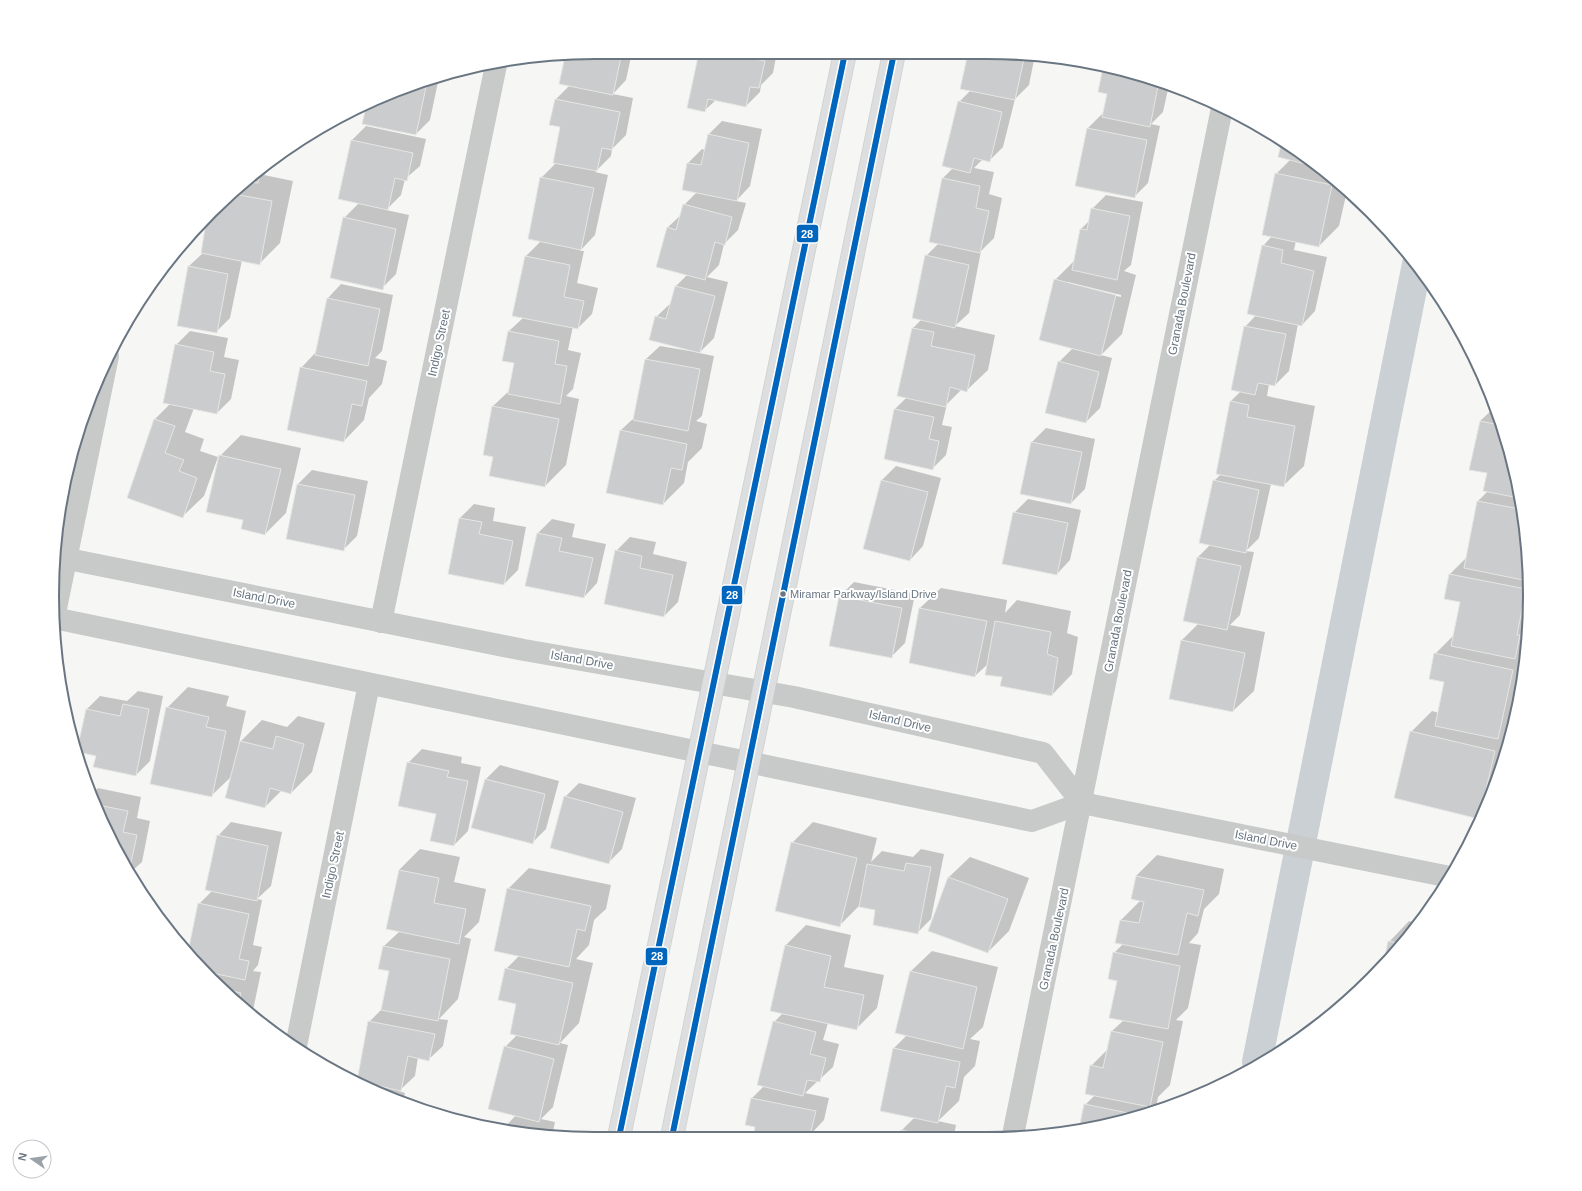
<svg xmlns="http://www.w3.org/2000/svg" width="1582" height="1191" font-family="Arial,sans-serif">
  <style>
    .shadow { fill: #0003; fill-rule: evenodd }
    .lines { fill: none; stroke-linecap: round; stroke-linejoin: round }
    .canal { stroke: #cad0d3; stroke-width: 30 }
    .building { fill: #cbcccd; stroke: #e6e6e4 }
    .major-casing { stroke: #d2d3d3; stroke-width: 24 }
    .minor { stroke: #c8caca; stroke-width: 22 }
    .major { stroke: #dddedf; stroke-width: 22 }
    .bus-1-casing { stroke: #fff; stroke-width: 9 }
    .bus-1 { stroke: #0065bd; stroke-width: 6 }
    .bus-dot { fill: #697682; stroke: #fff; stroke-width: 1.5 }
    .labels { text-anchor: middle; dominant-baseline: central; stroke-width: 4; stroke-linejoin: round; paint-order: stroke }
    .bus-label { font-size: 11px; fill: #697682; stroke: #fff; text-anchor: start }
    .street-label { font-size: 12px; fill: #697682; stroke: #fff }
    .rim { fill: none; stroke: #697682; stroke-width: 2 }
    .line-badge { stroke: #fff; stroke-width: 1.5 }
    .badge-label { font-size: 11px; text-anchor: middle; font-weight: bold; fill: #fff }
  </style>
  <rect width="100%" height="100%" fill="#f6f6f5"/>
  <g class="shadow">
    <path d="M596 52H632L626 80 613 94 633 98 626 135 612 149 611 156 595 172 608 175 595 235 580 251H584L577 283 598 288 592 314 578 328 573 326 568 350 581 353 573 389 566 396 579 399 566 465 545 486 494 456 493 406 510 390 515 362 509 331 524 317 526 256 541 241V178L556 163 561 126 555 100 570 85 566 56Z"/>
    <path d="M700 52H777L773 73 761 85 760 92 746 106 716 100 704 111Z"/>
    <path d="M969 53H1022L1035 55 1029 85 1015 99 1003 147 989 161 983 159 974 168 994 172 989 194 1002 198 994 238 981 251 969 313 955 326 995 335 988 370 967 390 962 389 947 404 942 425 952 427 946 455 932 469 885 459 895 409 907 397 913 328 922 319 926 256 939 243 943 178 953 168 959 102 971 90 962 88Z"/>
    <path d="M1108 67 1127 70 1169 85 1163 112 1151 124 1160 126 1148 183 1134 197 1076 186 1088 128 1102 114H1104L1108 93 1102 72Z"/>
    <path d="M439 77 430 120 416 134 367 107Z"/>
    <path d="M722 121 762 129 750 186 736 201 746 203 738 230 724 244 719 265 707 277 728 282 714 338 699 353 714 356 702 416 696 421 707 424 702 448 688 462 684 483 663 504 621 430 635 417 646 359 660 346 696 352V351L656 317 671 303 676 286 688 274 667 228 682 214 684 205 697 192 688 163 702 149 705 150 708 135Z"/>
    <path d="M366 126 426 139 420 166 405 179 401 195 386 210 409 215 396 274 382 288 344 218 359 203 339 198 352 140Z"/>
    <path d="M1288 143 1347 191 1339 226 1319 246 1296 241 1294 250 1327 257 1315 311 1302 325 1298 324 1289 371 1275 385 1269 384 1267 396 1315 406 1304 466 1283 486 1271 484 1259 538 1246 551 1254 552 1240 615 1230 625 1265 632 1254 691 1233 711 1182 640 1199 623 1198 557 1211 544 1214 481 1221 474 1217 473 1231 401 1241 391 1245 327 1256 315 1263 246 1272 236 1276 174 1291 159Z"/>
    <path d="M272 164 271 168 264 175 293 181 280 243 259 264 242 260 230 318 216 332 189 266 203 253 208 215Z"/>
    <path d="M1106 195 1143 202 1131 265 1124 271 1136 275 1122 334 1101 355 1112 358 1100 408 1086 422 1059 362 1073 348 1055 280 1075 260 1081 229 1090 220 1092 209ZM1068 282 1121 295V297L1068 284Z"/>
    <path d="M341 284 393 295 382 351 375 358 387 361 382 384 369 398 364 420 344 441 301 368 316 352 328 298Z"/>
    <path d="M190 331 228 338 224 357 239 360 231 399 217 413 194 408 185 432 204 439 200 451 218 457 204 496 183 516 155 419 171 403 176 345Z"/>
    <path d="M1494 408 1512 455 1529 560 1525 667 1512 724 1507 729 1511 730 1501 770 1479 817 1411 732 1432 711 1439 713 1446 682 1435 654 1455 634 1461 601 1450 574 1467 557 1478 501 1488 491V472L1480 421Z"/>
    <path d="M1046 428 1095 439 1085 489 1071 503 1032 442Z"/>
    <path d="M241 435 301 448 286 513 265 534 244 520 220 456Z"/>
    <path d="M896 466 941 478 923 546 910 560 882 480Z"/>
    <path d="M312 470 368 481 357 536 343 550 287 538 298 484Z"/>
    <path d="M1028 499 1081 510 1070 560 1057 574 1014 513Z"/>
    <path d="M474 504 495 508 493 521 526 527 518 570 504 584 449 573 460 518Z"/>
    <path d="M552 519 575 524 572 537 606 544 597 583 584 597 538 533Z"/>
    <path d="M630 537 656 542 653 554 687 562 678 602 664 616 616 551Z"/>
    <path d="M854 582 915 594 905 643 891 657 830 645 840 596Z"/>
    <path d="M941 588 1007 600 1005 613 1017 600 1071 611 1067 633 1078 637 1072 674 1052 695 1003 677 989 663 975 676 920 608Z"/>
    <path d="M188 687 229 696 226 706 246 711 239 743 262 720 287 727 298 716 325 723 312 772 291 793 282 790 265 807 232 776 211 796 167 708Z"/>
    <path d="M138 691 163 696 150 761 136 775 86 710 100 696 127 701Z"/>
    <path d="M422 749 462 757 461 763 481 767 468 831 454 845 408 763Z"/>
    <path d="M500 765 559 781 546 829 532 843 473 827 486 779Z"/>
    <path d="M579 783 636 798 622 849 608 863 565 797Z"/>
    <path d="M98 788 141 797 137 818 150 821 142 862 132 871 93 803 91 795Z"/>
    <path d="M231 822 282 832 271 886 257 899 262 900 253 945 262 947 258 965 253 971 261 972 252 1015 237 1004 189 953 199 904 212 891 218 836Z"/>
    <path d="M813 822 877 838 871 862 882 851 913 857 921 849 944 854 931 919 917 933 877 909 859 906 840 925 792 843Z"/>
    <path d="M420 849 460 857 454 882 486 889 479 922 464 937 471 939 458 999 439 1019 448 1020 443 1046 429 1059 418 1057 415 1076 399 1091 405 1093 403 1102 366 1085 368 1084 358 1082 369 1022 382 1009 390 970 380 968 384 946 400 931 387 928 399 870Z"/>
    <path d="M1157 855 1224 869 1219 894 1204 909 1198 933 1189 943 1201 945 1188 1008 1176 1020 1183 1021 1170 1085 1158 1097 1156 1108 1080 1128 1085 1105 1095 1095 1091 1066 1108 1049 1112 1031 1124 1020 1114 953 1124 943 1116 942 1121 920 1141 900 1132 899 1136 876Z"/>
    <path d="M970 857 1029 878 1009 931 988 952 929 930 949 877Z"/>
    <path d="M529 868 611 885 606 909 594 920 589 945 576 959 593 963 579 1023 560 1043 568 1045 553 1107 541 1119 555 1122 552 1136 505 1127 516 1115 505 1047 517 1035 518 1003 506 969 519 956 508 889Z"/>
    <path d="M1409 921 1417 923 1395 954 1384 964 1389 942Z"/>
    <path d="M806 925 851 935 844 967 884 975 877 1008 856 1029 828 1023 823 1040 839 1044 833 1067 805 1093 829 1098 824 1120 809 1136H754L756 1126 752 1098 764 1086 774 1022 783 1013 785 946Z"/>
    <path d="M932 951 998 967 983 1027 970 1039 980 1041 975 1066 964 1077 959 1101 938 1121 956 1125 954 1135H901L902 1130 915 1117 894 1048 908 1034 911 971Z"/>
  </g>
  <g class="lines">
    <path class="canal" d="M1257 1062 1417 264"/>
  </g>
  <g class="building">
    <path d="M596 52H622L613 95 559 84 565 56Z"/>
    <path d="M699 52H722L765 61 759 88 750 87 746 107 708 99 705 112 687 108Z"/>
    <path d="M968 53 1025 54 1015 100 960 89Z"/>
    <path d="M1121 69 1159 81 1150 127 1102 117 1107 94 1098 92 1102 72 1119 76Z"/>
    <path d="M427 82 416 135 362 124 366 107Z"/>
    <path d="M555 99 620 112 612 150 602 148 597 171 553 163 560 127 549 125Z"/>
    <path d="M958 101 1002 112 990 162 974 158 970 173 942 166Z"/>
    <path d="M1087 128 1147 140 1135 198 1075 186Z"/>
    <path d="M708 134 749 143 737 201 682 190 687 163 701 165Z"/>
    <path d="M351 140 413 153 407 181 395 178 388 210 338 199Z"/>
    <path d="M1282 140 1288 143 1317 167 1278 157Z"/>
    <path d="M1275 173 1332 185 1319 247 1262 235Z"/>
    <path d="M260 174 258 183 250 182Z"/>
    <path d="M540 177 594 188 581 250 528 239Z"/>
    <path d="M942 178 980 186 976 208 989 211 980 253 929 242Z"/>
    <path d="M234 194 272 201 260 265 201 253 207 216Z"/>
    <path d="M683 204 732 217 725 245 715 242 705 280 656 267 667 227 676 230Z"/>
    <path d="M1091 208 1130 216 1117 280 1072 270 1080 229 1087 230Z"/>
    <path d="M343 217 396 229 383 290 330 278Z"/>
    <path d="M1262 245 1283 250 1281 263 1314 271 1302 326 1247 314Z"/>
    <path d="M925 255 969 265 955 328 912 318Z"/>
    <path d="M525 256 570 265 564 297 584 301 578 329 512 316Z"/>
    <path d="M188 266 228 274 217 333 177 326Z"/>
    <path d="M1054 279 1116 295 1101 356 1039 340Z"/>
    <path d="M675 286 715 296 700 353 649 340 655 316 666 319Z"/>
    <path d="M327 298 380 309 368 366 315 355Z"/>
    <path d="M1244 326 1286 334 1275 386 1258 383 1255 395 1231 390Z"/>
    <path d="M912 328 934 332 931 346 975 355 967 392 950 387 946 407 897 396Z"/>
    <path d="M508 331 559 341 555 364 567 366 560 404 508 394 514 363 502 361Z"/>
    <path d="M175 344 214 352 210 371 225 374 217 414 163 403Z"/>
    <path d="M645 359 700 369 688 431 633 420Z"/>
    <path d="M1058 361 1099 372 1086 423 1045 413Z"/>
    <path d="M300 367 367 381 362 406 352 404 344 442 287 430Z"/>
    <path d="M1230 401 1249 405 1247 417 1295 426 1284 487 1216 474Z"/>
    <path d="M492 406 559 419 545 487 489 476 493 457 483 455Z"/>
    <path d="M894 409 934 417 929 439 939 441 933 470 884 459Z"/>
    <path d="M154 419 175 426 165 453 184 460 179 471 197 478 183 518 127 498Z"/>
    <path d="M1480 421 1500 425 1512 455 1519 498 1483 491 1487 473 1469 470Z"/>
    <path d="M620 430 687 444 682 470 671 468 663 505 606 493Z"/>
    <path d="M1031 442 1082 452 1071 504 1020 494Z"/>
    <path d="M219 455 281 469 265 535 241 529 243 520 206 512Z"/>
    <path d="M881 480 928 492 910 561 863 549Z"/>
    <path d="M1213 480 1259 490 1246 553 1199 543Z"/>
    <path d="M297 484 355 495 344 551 286 539Z"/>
    <path d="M1477 501 1520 509 1528 555 1523 580 1464 568Z"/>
    <path d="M1013 512 1068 523 1057 575 1002 564Z"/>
    <path d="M459 518 482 522 479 534 513 541 504 585 448 574Z"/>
    <path d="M537 533 562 538 559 551 593 558 584 598 525 586Z"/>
    <path d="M615 550 642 556 640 568 673 575 664 617 604 604Z"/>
    <path d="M1197 557 1241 566 1227 630 1183 621Z"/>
    <path d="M1449 574 1526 589 1517 635H1520L1515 659 1451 646 1460 602 1444 599Z"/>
    <path d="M839 596 902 608 892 658 829 646Z"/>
    <path d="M919 608 987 621 975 677 909 663Z"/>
    <path d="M995 621 1051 632 1047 654 1058 658 1052 696 1000 686 1002 677 985 675Z"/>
    <path d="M1181 640 1245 653 1233 712 1169 699Z"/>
    <path d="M1434 653 1513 670 1498 739 1435 726 1444 682 1429 679Z"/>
    <path d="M123 704 149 709 136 776 93 767 96 756 78 752 77 750 86 709 120 716Z"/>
    <path d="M166 707 209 717 206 727 226 731 212 797 150 784Z"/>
    <path d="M1410 731 1495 751 1479 819 1394 798Z"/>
    <path d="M276 736 304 744 291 794 270 788 265 808 225 798 240 741 273 749Z"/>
    <path d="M407 762 449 771 447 777 468 781 454 846 430 841 436 814 398 806Z"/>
    <path d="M485 779 545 794 533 844 471 828Z"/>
    <path d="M564 796 623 812 609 864 550 848Z"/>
    <path d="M93 804 128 811 123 832 137 835 130 867Z"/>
    <path d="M217 835 268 846 257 901 205 890Z"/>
    <path d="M791 842 857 858 840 927 775 911Z"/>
    <path d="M906 863 931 867 918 934 873 925 875 910 859 907 867 864 904 871Z"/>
    <path d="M399 870 439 878 434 903 466 909 459 944 386 929Z"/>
    <path d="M1136 876 1204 890 1198 916 1187 913 1178 955 1115 943 1120 920 1139 923 1144 902 1131 899Z"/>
    <path d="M948 877 1008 899 988 953 928 931Z"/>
    <path d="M507 888 591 906 585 931 577 929 569 967 494 951Z"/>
    <path d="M198 903 249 914 239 959 249 961 245 980 207 972 188 952Z"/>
    <path d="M1388 941 1402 944 1383 966Z"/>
    <path d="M785 945 831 956 824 987 864 995 857 1030 770 1011Z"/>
    <path d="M383 946 450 959 438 1021 381 1010 389 971 378 969Z"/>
    <path d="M1113 952 1180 966 1168 1029 1109 1018 1117 981 1108 979Z"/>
    <path d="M505 968 573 983 559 1045 510 1034 516 1004 498 1000Z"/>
    <path d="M910 971 977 987 963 1049 895 1033Z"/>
    <path d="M223 989 241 993 238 1005 237 1004Z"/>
    <path d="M368 1021 435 1034 429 1061 408 1056 401 1091 357 1081Z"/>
    <path d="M773 1021 816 1032 810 1054 826 1058 820 1082 807 1080 803 1096 757 1085Z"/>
    <path d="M1111 1031 1163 1042 1150 1107 1085 1094 1090 1065 1103 1068Z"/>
    <path d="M504 1046 554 1059 539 1122 488 1109Z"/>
    <path d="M893 1048 960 1062 955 1088 946 1086 938 1123 880 1111Z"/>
    <path d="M751 1098 816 1111 810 1135 799 1133V1136H753L755 1127 745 1125Z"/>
    <path d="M1084 1104 1133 1114 1079 1129Z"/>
    <path d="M901 1130 926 1135H900Z"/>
  </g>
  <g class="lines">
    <defs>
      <g id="major">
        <path d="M619 1137 845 53"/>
        <path d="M672 1137 894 53"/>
      </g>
    </defs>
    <use href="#major" class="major-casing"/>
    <g class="minor">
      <path d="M58 557 524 650 794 697 1043 753 1082 803"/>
      <path d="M54 618 1032 821 1082 803 1450 877"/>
      <path d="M54 618 108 356"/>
      <path d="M381 622 496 65"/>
      <path d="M296 1046 369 684"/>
      <path d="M1013 1135 1222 108"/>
    </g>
    <use href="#major" class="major"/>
    <defs>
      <g id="bus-1">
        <path d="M619 1137 845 53"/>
        <path d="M672 1137 894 53"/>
      </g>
    </defs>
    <use href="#bus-1" class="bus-1-casing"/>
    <use href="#bus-1" class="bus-1"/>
  </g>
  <circle class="bus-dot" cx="783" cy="594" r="3.5"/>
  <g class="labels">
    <g class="bus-label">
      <text x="790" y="594">Miramar Parkway/Island Drive</text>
    </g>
    <g class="street-label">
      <text transform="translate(1182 304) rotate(-79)">Granada Boulevard</text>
      <text transform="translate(439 343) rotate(-78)">Indigo Street</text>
      <text transform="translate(264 598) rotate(11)">Island Drive</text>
      <text transform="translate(1118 621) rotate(-79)">Granada Boulevard</text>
      <text transform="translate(582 660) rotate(10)">Island Drive</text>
      <text transform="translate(900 721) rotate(13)">Island Drive</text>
      <text transform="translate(1266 840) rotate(11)">Island Drive</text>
      <text transform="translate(333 865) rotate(-78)">Indigo Street</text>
      <text transform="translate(1054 939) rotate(-78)">Granada Boulevard</text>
    </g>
  </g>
  <path d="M0 0H1582V1191H0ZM595 59H987A536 536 0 0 1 1523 595V596A536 536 0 0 1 987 1132H595A536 536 0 0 1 59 596V595A536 536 0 0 1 595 59Z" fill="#fff" fill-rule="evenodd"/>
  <path class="rim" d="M595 59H987A536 536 0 0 1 1523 595V596A536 536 0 0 1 987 1132H595A536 536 0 0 1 59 596V595A536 536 0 0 1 595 59Z"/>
  <g class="line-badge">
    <rect x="796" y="224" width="23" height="19" rx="4" fill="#0065bd"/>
    <rect x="721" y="585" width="22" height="20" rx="4" fill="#0065bd"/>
    <rect x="645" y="947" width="23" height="19" rx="4" fill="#0065bd"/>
  </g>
  <g class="badge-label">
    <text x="807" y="238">28</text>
    <text x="732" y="599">28</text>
    <text x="657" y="960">28</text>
  </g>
  <g transform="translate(32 1159) rotate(283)"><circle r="19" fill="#ffffff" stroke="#c3c8cd"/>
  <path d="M0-3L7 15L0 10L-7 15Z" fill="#9aa3aa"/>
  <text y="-6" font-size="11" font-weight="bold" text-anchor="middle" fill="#697682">N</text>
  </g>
</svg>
